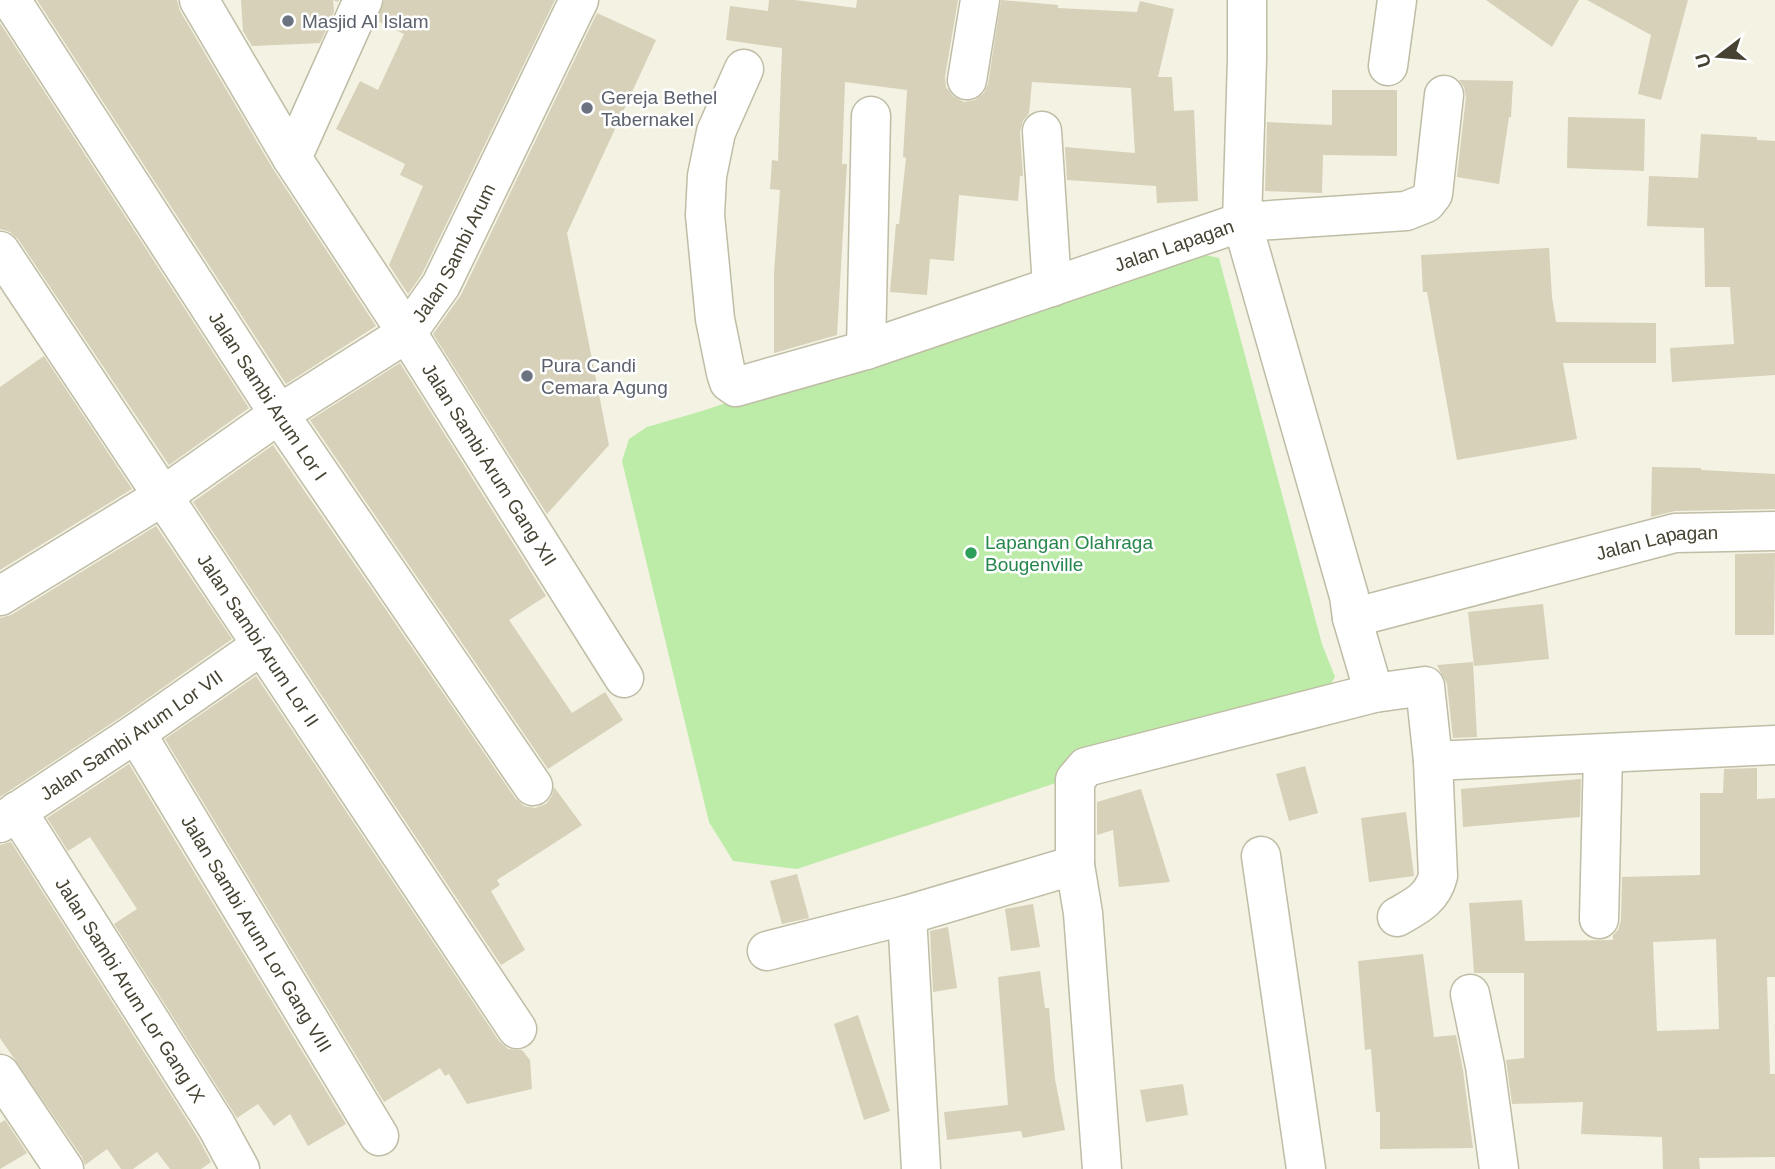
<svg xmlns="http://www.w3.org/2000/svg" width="1775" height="1169" font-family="Arial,sans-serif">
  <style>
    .green { fill: #bdeca8 }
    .building { fill: #d6d1b8; fill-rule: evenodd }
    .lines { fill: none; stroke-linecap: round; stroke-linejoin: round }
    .minor-casing { stroke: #bfbda5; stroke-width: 41 }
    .minor { stroke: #fff; stroke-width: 38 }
    .worship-dot { fill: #6b7280; stroke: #fff; stroke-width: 2.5 }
    .leisure-dot { fill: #2e9e5b; stroke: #fff; stroke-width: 2.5 }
    .labels { text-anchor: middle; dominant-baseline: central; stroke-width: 5; stroke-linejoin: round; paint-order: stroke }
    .worship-label { font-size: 19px; fill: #5b616d; stroke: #fff; text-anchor: start }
    .street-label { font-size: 19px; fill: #464333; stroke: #fff }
    .leisure-label { font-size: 19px; fill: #27864d; stroke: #fff; text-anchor: start }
  </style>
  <rect width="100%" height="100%" fill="#f3f2e3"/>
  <path class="green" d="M1192 252 1219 258 1322 644 1335 677 1326 693 797 869 733 861 709 822 622 461 629 439 647 427 702 411 1159 258Z"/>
  <g class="building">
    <path d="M37 0H177L180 11 273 169 376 326 286 384Z"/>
    <path d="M241 0H339L338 2 333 0 334 12 320 43 252 46 243 31Z"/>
    <path d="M384 0H555L422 274 408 294 389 265 423 186 400 175 405 164 336 129 360 81 378 90 404 34 377 21Z"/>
    <path d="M769 0H795L856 8 857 0H958L945 77 946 87 953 96 964 102 975 100 984 93 988 84 1001 0 1058 5V8L1137 12 1140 1 1174 9 1158 77H1172L1174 111 1194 110 1198 201 1157 203 1156 186 1067 180 1065 147 1135 153 1131 88 1032 82 1029 113 1023 121 1020 132 1023 176H1020L1018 201 959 195 954 261 930 259 927 295 890 292 896 224H899L906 158 903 157 907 90 845 82 842 164H847L837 335 774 353V273L780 190 770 189 772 160 778 161 782 48 726 40 730 6 768 11Z"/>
    <path d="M1486 0H1579L1552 47Z"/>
    <path d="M1587 0H1688L1661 100 1638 94 1651 35Z"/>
    <path d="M597 13 656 40 567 233 609 445 547 514 433 334 461 295Z"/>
    <path d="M0 23 249 408 169 465 18 239 10 232 0 229Z"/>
    <path d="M1459 80 1513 81 1511 117H1509L1499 184 1457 177 1466 97 1464 87Z"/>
    <path d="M1332 90H1397V156L1323 155 1322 193 1265 191 1267 122 1332 125Z"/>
    <path d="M1568 117 1645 119 1644 171 1567 168Z"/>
    <path d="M1701 134 1757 137V140L1775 141V375L1672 382 1670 348 1734 344 1730 287H1705L1704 228 1647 226 1649 176 1698 178Z"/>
    <path d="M1549 248 1552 297 1556 322 1656 323V363H1563L1577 439 1457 460 1427 292H1423L1421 255Z"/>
    <path d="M44 356 132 489 0 570V387Z"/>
    <path d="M400 363 546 596 509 620 572 713 605 692 623 720 548 769 310 420Z"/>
    <path d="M273 445 515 798 524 806 535 808 546 804 552 796 554 787 582 825 497 880 500 885 491 891 525 950 501 965 193 502Z"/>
    <path d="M1652 467 1701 468V470L1775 474V509L1675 511 1651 517Z"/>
    <path d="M156 526 232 639 124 715 0 797V618L11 615Z"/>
    <path d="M1775 553 1774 635H1735V554Z"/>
    <path d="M1543 604 1549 659 1474 666 1468 612Z"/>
    <path d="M1473 662 1477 737 1453 738 1447 684 1437 665Z"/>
    <path d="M256 676 499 1041 508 1049 522 1050 530 1060 532 1089 467 1104 449 1074 445 1076 440 1068 384 1102 165 739Z"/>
    <path d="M129 764 346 1124 308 1146 290 1114 274 1126 258 1104 237 1118 114 924 137 909 90 837 68 851 47 818Z"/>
    <path d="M1305 766 1318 813 1289 821 1276 774Z"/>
    <path d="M1757 768V799L1775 798V977H1767L1770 1074H1775V1157L1699 1158 1700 1169H1663L1662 1137 1581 1134 1583 1102 1512 1104 1506 1060 1524 1058V973H1474L1469 903 1522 900 1525 941 1613 940V935L1618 930 1621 920 1622 877 1700 875V793H1723L1724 769ZM1716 939 1719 1029 1657 1031 1653 942Z"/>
    <path d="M1581 779 1580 817 1463 827 1461 789Z"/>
    <path d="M1141 789 1170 882 1119 887 1113 830 1097 835V802Z"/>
    <path d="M1406 812 1414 876 1369 882 1361 818Z"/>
    <path d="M11 842 197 1136 211 1162 201 1169H170L157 1152 133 1169H121L107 1149 85 1165 82 1157 0 1038V845Z"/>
    <path d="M797 874 809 918 782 924 770 881Z"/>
    <path d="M1033 904 1040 947 1011 951 1005 909Z"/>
    <path d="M948 927 957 988 933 992 930 931Z"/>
    <path d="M1423 954 1434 1037 1456 1035 1463 1070 1473 1148 1380 1149V1112H1376L1371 1049 1365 1050 1358 961Z"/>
    <path d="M1040 971 1045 1008H1049L1055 1079 1065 1130 1023 1138 1021 1131 947 1140 944 1112 1008 1105 998 977Z"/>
    <path d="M858 1015 890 1111 864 1120 834 1024Z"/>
    <path d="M1183 1084 1188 1115 1146 1122 1140 1090Z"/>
    <path d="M5 1120 27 1153 0 1169V1123Z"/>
  </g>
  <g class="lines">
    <defs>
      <g id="minor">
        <path id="s1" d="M11 0 279 414 533 786"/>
        <path id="s2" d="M199 0 292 158 407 333 624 678"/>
        <path d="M1247 0V59L1242 222 1406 211 1426 203 1433 194 1444 95"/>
        <path d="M1388 66 1397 0"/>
        <path id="s3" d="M744 69 716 132 707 176 705 215 715 319 726 373 729 382 736 387 866 350 1242 222 1349 596 1352 618 1675 533 1775 531"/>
        <path d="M967 80 980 0"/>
        <path d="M1042 131 1052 287"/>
        <path d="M292 158 363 0"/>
        <path id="s4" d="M0 251 517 1029"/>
        <path d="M866 350 871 116"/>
        <path id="s5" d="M0 596 163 496 279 414 407 333 441 285 579 0"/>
        <path d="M1352 618 1374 693 1425 686 1433 761 1438 876C1432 899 1416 906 1397 917"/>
        <path id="s6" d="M136 733 379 1136"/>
        <path d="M1433 761 1775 745"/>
        <path id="s7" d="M17 811 216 1125 240 1169"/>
        <path id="s8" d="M0 823 136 733 262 645"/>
        <path d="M1261 856 1306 1169"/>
        <path d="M907 915 921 1169"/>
        <path d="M1599 919 1603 755"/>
        <path d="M767 951 907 915 1075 865"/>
        <path d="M1470 994 1485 1066 1499 1169"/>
        <path d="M0 1074 64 1169"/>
        <path d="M1102 1169 1083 913 1075 865V780L1086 767 1374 693"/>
      </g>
    </defs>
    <use href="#minor" class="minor-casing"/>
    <use href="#minor" class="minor"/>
  </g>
  <g class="worship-dot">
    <circle cx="288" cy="21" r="7"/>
    <circle cx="587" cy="108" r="7"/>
    <circle cx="527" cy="376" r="7"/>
  </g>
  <circle class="leisure-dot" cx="971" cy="553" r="7"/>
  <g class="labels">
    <g class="worship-label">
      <text x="302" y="21">Masjid Al Islam</text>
      <text x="601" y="97">Gereja Bethel<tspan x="601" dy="22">Tabernakel</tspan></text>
      <text x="541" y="365">Pura Candi<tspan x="541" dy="22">Cemara Agung</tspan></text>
    </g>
    <g class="street-label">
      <text stroke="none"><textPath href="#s3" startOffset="791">Jalan Lapagan</textPath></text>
      <text stroke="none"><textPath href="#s5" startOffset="578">Jalan Sambi Arum</textPath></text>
      <text stroke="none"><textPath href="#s1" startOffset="472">Jalan Sambi Arum Lor I</textPath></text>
      <text stroke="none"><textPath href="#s2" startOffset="548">Jalan Sambi Arum Gang XII</textPath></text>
      <text stroke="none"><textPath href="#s3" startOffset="1589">Jalan Lapagan</textPath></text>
      <text stroke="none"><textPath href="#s4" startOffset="467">Jalan Sambi Arum Lor II</textPath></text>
      <text stroke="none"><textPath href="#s8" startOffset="158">Jalan Sambi Arum Lor VII</textPath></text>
      <text stroke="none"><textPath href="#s6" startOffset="234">Jalan Sambi Arum Lor Gang VIII</textPath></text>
      <text stroke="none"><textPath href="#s7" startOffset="212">Jalan Sambi Arum Lor Gang IX</textPath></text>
    </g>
    <g class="leisure-label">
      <text x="985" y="542">Lapangan Olahraga<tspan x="985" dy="22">Bougenville</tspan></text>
    </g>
  </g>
  <g transform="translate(1719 56) rotate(254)" stroke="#ffffff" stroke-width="5" paint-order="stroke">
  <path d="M0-5L12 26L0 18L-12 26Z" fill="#464333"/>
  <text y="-10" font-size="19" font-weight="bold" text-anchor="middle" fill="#464333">U</text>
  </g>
</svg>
